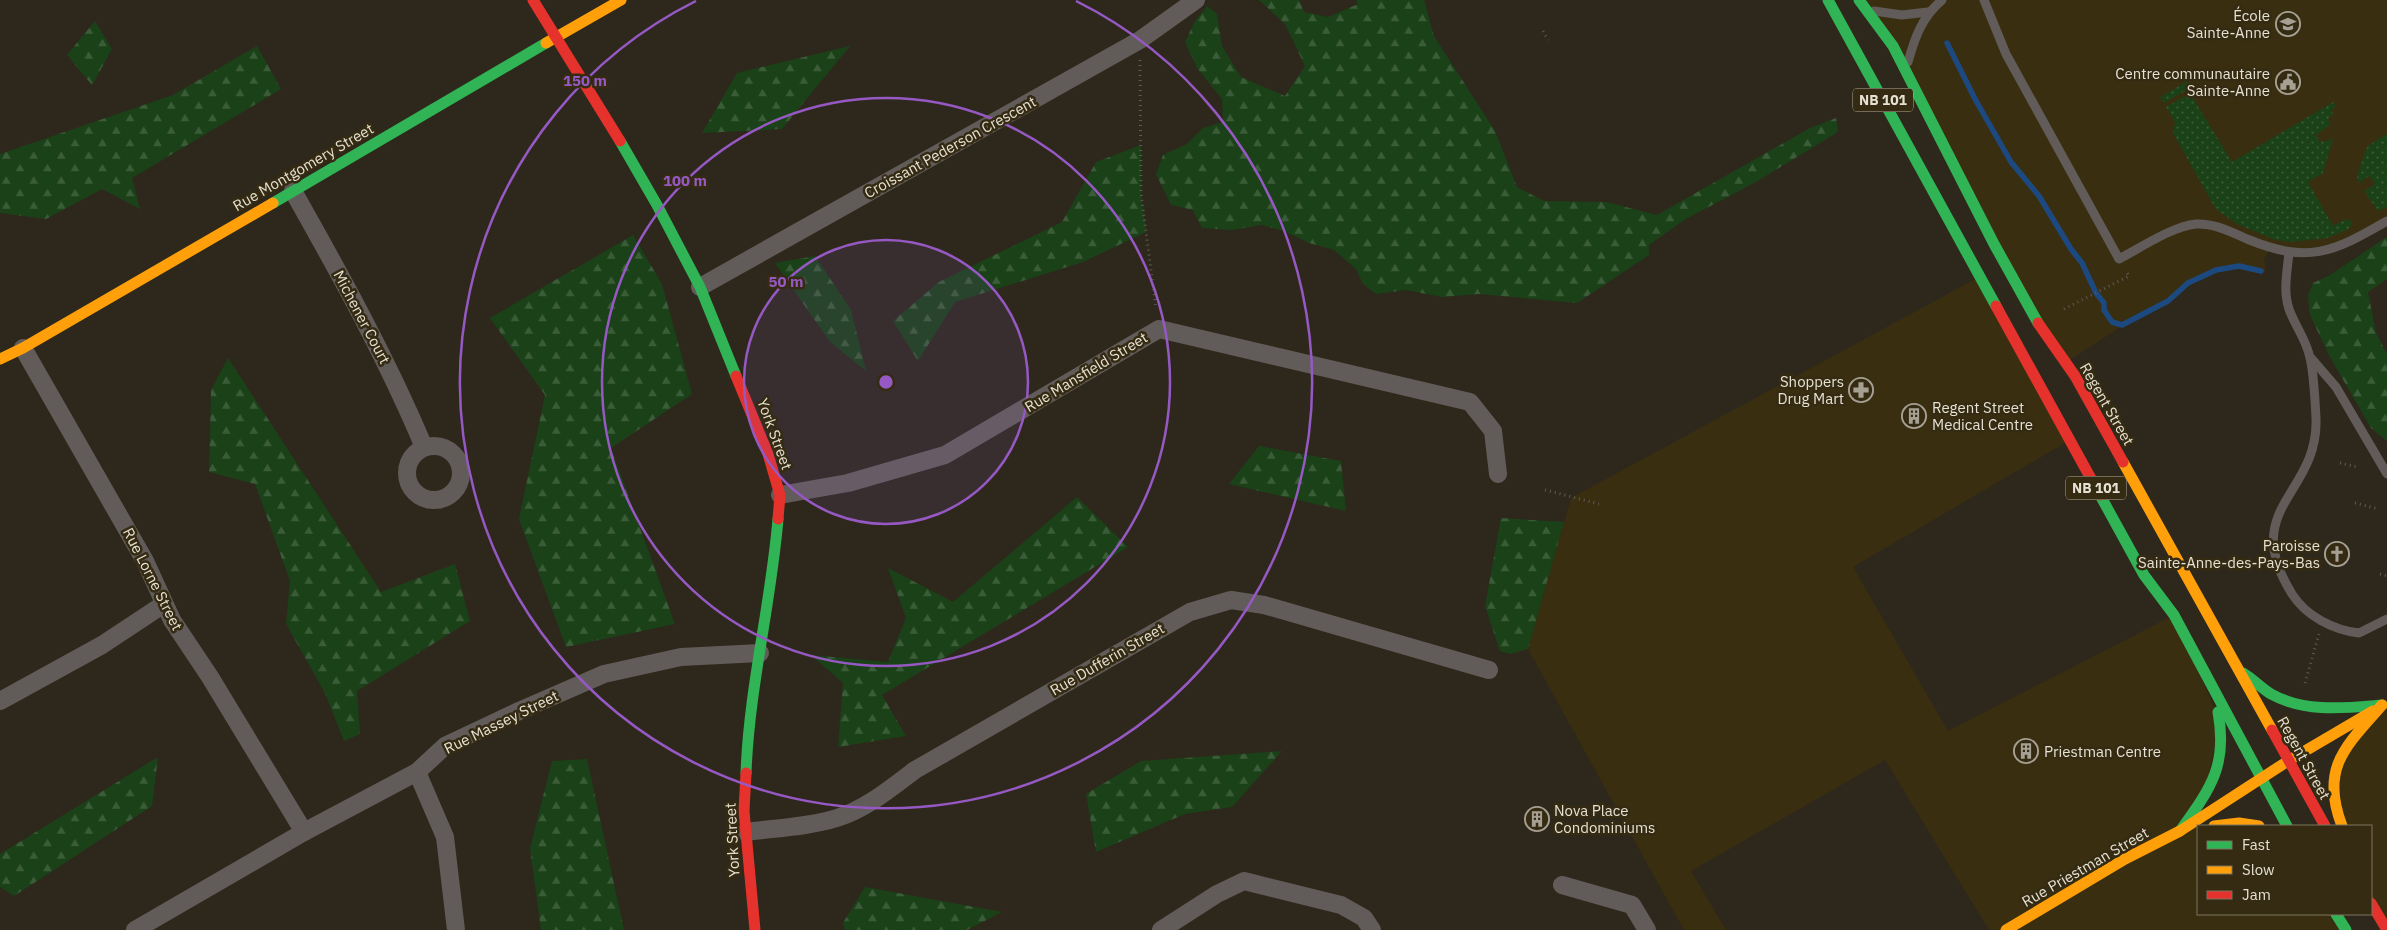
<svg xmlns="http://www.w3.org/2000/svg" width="2387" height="930" font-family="'IBM Plex Sans',sans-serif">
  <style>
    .built { fill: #3a2e11 }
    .grass { fill: url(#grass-dots) }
    .forest { fill: url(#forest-firs) }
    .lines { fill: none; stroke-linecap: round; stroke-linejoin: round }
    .stream { stroke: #1c4a80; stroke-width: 5.5 }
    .path { stroke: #5e5a56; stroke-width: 3; stroke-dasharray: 1 4; stroke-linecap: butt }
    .lane { stroke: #615c59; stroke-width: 9 }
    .street { stroke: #615c59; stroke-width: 18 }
    .fast { stroke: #30b455; stroke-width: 11 }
    .slow { stroke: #ff9f0a; stroke-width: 11 }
    .jam { stroke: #e5322d; stroke-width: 11 }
    .ring { fill: none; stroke: #9659c4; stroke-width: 2.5 }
    .labels { text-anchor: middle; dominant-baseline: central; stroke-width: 5; stroke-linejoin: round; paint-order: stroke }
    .shield { fill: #352b13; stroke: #b2aa99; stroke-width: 1 }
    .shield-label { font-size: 14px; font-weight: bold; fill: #e7e1d3 }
    .poi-label { font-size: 15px; fill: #e7e1d3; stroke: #352b13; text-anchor: end }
    .street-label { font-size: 15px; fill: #e7e1d3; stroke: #352b13 }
    .centre { fill: #9659c4; stroke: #352b13; stroke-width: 2.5 }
    .ring-label { font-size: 15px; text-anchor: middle; font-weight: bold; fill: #9659c4; stroke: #352b13; stroke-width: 5; stroke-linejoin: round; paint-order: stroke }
  </style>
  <defs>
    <pattern id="grass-dots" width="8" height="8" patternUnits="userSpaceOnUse" patternTransform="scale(1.25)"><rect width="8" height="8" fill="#1a4117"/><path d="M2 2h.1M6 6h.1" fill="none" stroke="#3b5c38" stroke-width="1.8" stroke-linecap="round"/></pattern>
    <pattern id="forest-firs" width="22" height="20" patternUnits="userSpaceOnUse" patternTransform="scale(1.25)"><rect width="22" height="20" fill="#1a4117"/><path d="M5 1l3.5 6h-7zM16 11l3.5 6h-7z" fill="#3b5c38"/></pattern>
  </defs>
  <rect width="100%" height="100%" fill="#2d281b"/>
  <g class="built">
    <path d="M1860 0H2387V221L2327 250 2270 249 2264 259 2266 272 2239 266 2216 270 2188 283 2168 301 2122 326 2065 363Z"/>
    <path d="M1979 277 2070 440 1853 567 1948 731 2174 615 2220 721 2198 828V914H2336L2346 930H1989L1885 760 1691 871 1726 930H1684L1528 649 1571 498Z"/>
    <path d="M2387 703V930L2371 903V826H2342L2339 758Z"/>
  </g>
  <g class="grass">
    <path d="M2188 81 2192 87 2164 103 2160 97Z"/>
    <path d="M2190 93 2232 162 2333 102 2336 107 2331 110 2333 114 2328 119 2331 124 2316 135 2319 141 2324 142 2333 138 2323 173 2308 182 2333 226 2346 219 2350 220 2352 224 2349 229 2327 238 2292 242 2275 240 2235 223 2215 208 2173 133 2175 122 2166 107Z"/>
    <path d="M2387 134V207L2378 211 2364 191 2375 184 2369 176 2359 183 2357 176 2366 149 2369 145Z"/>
  </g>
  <g class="forest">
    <path d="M1259 0H1299L1304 12 1328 17 1358 4 1356 0H1424L1434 36 1495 131 1517 187 1544 201 1606 202 1657 215 1810 128 1836 118 1838 132 1756 182 1684 220 1649 245V255L1577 303 1479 294 1442 297 1406 290 1376 294 1363 284 1356 269 1334 250 1309 243 1284 231 1262 225 1232 230 1202 228 1193 210 1171 205 1156 174 1163 155 1187 144 1203 128 1223 122 1222 99 1197 68 1185 42 1195 21 1207 6 1217 14 1222 46 1241 77 1285 96 1305 66 1285 24Z"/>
    <path d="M95 21 112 49 92 85 67 55Z"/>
    <path d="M257 46 281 89 132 178 140 209 102 189 46 219 0 213V154L173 95Z"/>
    <path d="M850 46 782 129 702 133 737 73Z"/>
    <path d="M1141 145V193L1146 232 1083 262 955 302 918 361 893 321 939 282 1062 222 1096 162Z"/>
    <path d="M633 235 662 284 692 394 611 448 675 624 566 647 519 519 545 395 490 318Z"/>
    <path d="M2387 237V279L2368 292 2376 333 2387 354V441L2371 428 2330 357 2310 315 2308 296 2313 283 2330 275Z"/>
    <path d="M815 256 851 310 866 371 830 342 775 263Z"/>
    <path d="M228 358 381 592 455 564 470 621 357 691 360 734 344 741 325 693 286 624 290 581 255 484 209 472 211 390Z"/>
    <path d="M1259 446 1341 461 1346 511 1229 484Z"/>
    <path d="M1077 497 1128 547 882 695 906 736 838 747 843 683 811 655 888 662 906 618 888 568 953 602Z"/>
    <path d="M1501 518 1564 522 1528 649 1510 654 1500 651 1485 606Z"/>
    <path d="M1282 751 1232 807 1185 814 1096 852 1086 794 1141 761Z"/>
    <path d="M158 757 152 806 14 896 0 887V854Z"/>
    <path d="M587 759 624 930H541L530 848 552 761Z"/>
    <path d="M865 887 1002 912 967 930H845L843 923Z"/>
  </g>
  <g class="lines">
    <path class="stream" d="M1947 43 1975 99 2011 162 2039 196 2071 249 2082 263 2096 293 2104 303V310L2112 322 2122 325 2168 301 2188 283 2216 270 2239 266 2261 271"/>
    <g class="path">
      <path d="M1543 31 1548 40"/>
      <path d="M1140 60 1141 193 1156 309"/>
      <path d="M2064 309 2129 276 2126 271"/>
      <path d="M1957 409 1965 404"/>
      <path d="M2340 463 2357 467"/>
      <path d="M1545 490 1599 504"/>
      <path d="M2355 503 2378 509"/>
      <path d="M2380 574 2387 576"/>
      <path d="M2305 683 2319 634"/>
    </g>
    <g class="lane">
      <path d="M1984 0 2006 54 2119 259C2140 248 2173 226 2196 224 2214 223 2231 232 2247 239 2308 264 2332 253 2387 221"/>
      <path d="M1874 11 1902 15 1928 12"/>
      <path d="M1908 62C1915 37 1922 17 1942 0"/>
      <path d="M2289 253C2287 272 2283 291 2289 309 2295 326 2307 341 2310 358 2314 374 2315 401 2316 418 2319 495 2238 507 2292 594 2306 616 2333 630 2359 633L2387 619"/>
      <path d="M2311 358 2336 387 2387 474"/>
    </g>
    <g class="street">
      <path d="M293 191C341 276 386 357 424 447"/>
      <path d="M700 287 1140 40 1196 0"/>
      <path d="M23 348 145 561 172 620 210 677 304 832"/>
      <circle cx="434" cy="473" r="27"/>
      <path d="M780 495 848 483 945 455 1159 329 1470 402 1493 431 1498 474"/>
      <path d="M0 701 102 645 164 604"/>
      <path d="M417 772 445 837 456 930"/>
      <path d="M746 832C775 828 808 827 837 818 866 809 891 788 915 770L1190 612 1231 600 1264 605 1489 670"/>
      <path d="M1562 885 1632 905 1647 930"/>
      <path d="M135 930 304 832 417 772 445 746 519 711 604 674 681 657 760 653"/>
      <path d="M1161 930 1217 894 1244 881 1341 905 1364 918 1372 930"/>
    </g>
    <g class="fast">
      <path d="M1828 0 1996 306"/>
      <path d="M1859 0 1893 46 1994 244 2038 323"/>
      <path d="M620 141 657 205 700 287 736 376"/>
      <path d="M273 203 546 43"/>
      <path d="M2100 495 2144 575 2174 615 2287 826"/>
      <path d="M2243 673C2253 679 2261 688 2271 694 2305 713 2345 708 2382 705"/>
      <path d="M746 773C749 688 771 604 778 519"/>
      <path d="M2180 831C2210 789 2228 766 2218 712"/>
      <path d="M2336 914 2346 930"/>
    </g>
    <g class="slow">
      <path d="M546 43 621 0"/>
      <path d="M0 359 23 348 273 203"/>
      <path d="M2123 462 2272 730"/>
      <path d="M2214 826 2239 823 2259 826"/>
      <path d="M2342 826C2320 768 2345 747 2382 705"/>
      <path d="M2006 930 2125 859 2180 831 2288 761 2373 711"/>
    </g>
    <g class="jam">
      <path d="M533 0 620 141"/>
      <path d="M1996 306 2100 495"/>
      <path d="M2038 323 2075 376 2123 462"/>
      <path d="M736 376 768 454 780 495 778 519"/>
      <path d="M2272 730 2325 826"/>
      <path d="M746 773 744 811 755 930"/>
      <path d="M2371 903 2387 930"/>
    </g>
  </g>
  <circle cx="886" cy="382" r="142" fill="#9659c4" fill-opacity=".12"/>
  <g class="ring">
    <circle cx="886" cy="382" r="142"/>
    <circle cx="886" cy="382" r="284"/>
    <path d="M1076 1A426 426 0 1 1 696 1"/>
  </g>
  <defs>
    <symbol id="school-ring" viewBox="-11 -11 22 22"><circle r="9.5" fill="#352b13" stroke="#a6a093" stroke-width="1.5"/><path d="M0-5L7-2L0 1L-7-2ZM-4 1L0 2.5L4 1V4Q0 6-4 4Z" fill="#a6a093"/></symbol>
    <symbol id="civic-ring" viewBox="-11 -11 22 22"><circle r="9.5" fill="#352b13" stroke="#a6a093" stroke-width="1.5"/><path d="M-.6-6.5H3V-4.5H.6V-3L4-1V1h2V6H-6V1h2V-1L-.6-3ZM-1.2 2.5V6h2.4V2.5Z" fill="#a6a093"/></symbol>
    <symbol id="pharmacy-ring" viewBox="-11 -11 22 22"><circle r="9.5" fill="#352b13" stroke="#a6a093" stroke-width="1.5"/><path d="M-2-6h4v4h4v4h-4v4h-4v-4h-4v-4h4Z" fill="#a6a093"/></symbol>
    <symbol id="building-ring" viewBox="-11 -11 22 22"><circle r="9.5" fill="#352b13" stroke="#a6a093" stroke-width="1.5"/><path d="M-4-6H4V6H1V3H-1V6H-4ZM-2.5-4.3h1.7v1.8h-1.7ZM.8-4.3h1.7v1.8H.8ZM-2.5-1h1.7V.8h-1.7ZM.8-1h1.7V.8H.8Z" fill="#a6a093"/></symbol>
    <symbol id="church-ring" viewBox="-11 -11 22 22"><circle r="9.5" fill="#352b13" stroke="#a6a093" stroke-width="1.5"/><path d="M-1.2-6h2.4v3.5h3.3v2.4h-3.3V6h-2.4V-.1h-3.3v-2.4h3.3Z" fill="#a6a093"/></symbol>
  </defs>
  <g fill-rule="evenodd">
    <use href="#school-ring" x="2274" y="10" width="28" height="28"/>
    <use href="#civic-ring" x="2274" y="68" width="28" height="28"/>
    <use href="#pharmacy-ring" x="1847" y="376" width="28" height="28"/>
    <use href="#building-ring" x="1900" y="402" width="28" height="28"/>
    <use href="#church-ring" x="2323" y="540" width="28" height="28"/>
    <use href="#building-ring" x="2012" y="737" width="28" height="28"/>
    <use href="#building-ring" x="1523" y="805" width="28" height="28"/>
  </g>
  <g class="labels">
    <g class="shield">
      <rect x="1853" y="88.5" width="60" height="23" rx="4"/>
      <rect x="2066" y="476.5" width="60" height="23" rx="4"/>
    </g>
    <g class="shield-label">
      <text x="1883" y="100">NB 101</text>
      <text x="2096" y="488">NB 101</text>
    </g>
    <g class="poi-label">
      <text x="2270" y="15">École<tspan x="2270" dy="17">Sainte-Anne</tspan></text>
      <text x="2270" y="73">Centre communautaire<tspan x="2270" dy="17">Sainte-Anne</tspan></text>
      <text x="1844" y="381">Shoppers<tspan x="1844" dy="17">Drug Mart</tspan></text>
      <text x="1932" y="407" text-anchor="start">Regent Street<tspan x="1932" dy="17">Medical Centre</tspan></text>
      <text x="2320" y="545">Paroisse<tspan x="2320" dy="17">Sainte-Anne-des-Pays-Bas</tspan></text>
      <text x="2044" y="751" text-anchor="start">Priestman Centre</text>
      <text x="1554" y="810" text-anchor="start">Nova Place<tspan x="1554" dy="17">Condominiums</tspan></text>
    </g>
    <g class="street-label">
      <text transform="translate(950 147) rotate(-29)">Croissant Pederson Crescent</text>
      <text transform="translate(303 167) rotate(-30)">Rue Montgomery Street</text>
      <text transform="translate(362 317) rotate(62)">Michener Court</text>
      <text transform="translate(1086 372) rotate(-31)">Rue Mansfield Street</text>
      <text transform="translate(2107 404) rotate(60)">Regent Street</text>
      <text transform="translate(775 434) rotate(70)">York Street</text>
      <text transform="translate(153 579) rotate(63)">Rue Lorne Street</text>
      <text transform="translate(1107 659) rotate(-30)">Rue Dufferin Street</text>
      <text transform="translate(501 722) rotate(-26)">Rue Massey Street</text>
      <text transform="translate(2304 758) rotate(61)">Regent Street</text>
      <text transform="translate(732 840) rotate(-93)">York Street</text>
      <text transform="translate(2085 867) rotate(-30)">Rue Priestman Street</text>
    </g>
  </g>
  <circle cx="886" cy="382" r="8" class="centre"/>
  <g class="ring-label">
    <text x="585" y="86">150 m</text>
    <text x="685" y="186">100 m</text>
    <text x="786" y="287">50 m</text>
  </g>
  <rect x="2197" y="825" width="175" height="90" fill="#352b13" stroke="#7c7460"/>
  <rect x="2207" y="841" width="25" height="8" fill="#30b455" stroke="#7c7460"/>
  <text x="2242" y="850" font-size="15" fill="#e7e1d3">Fast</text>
  <rect x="2207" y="866" width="25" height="8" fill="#ff9f0a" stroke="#7c7460"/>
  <text x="2242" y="875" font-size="15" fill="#e7e1d3">Slow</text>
  <rect x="2207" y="891" width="25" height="8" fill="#e5322d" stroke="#7c7460"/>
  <text x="2242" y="900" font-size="15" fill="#e7e1d3">Jam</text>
</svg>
